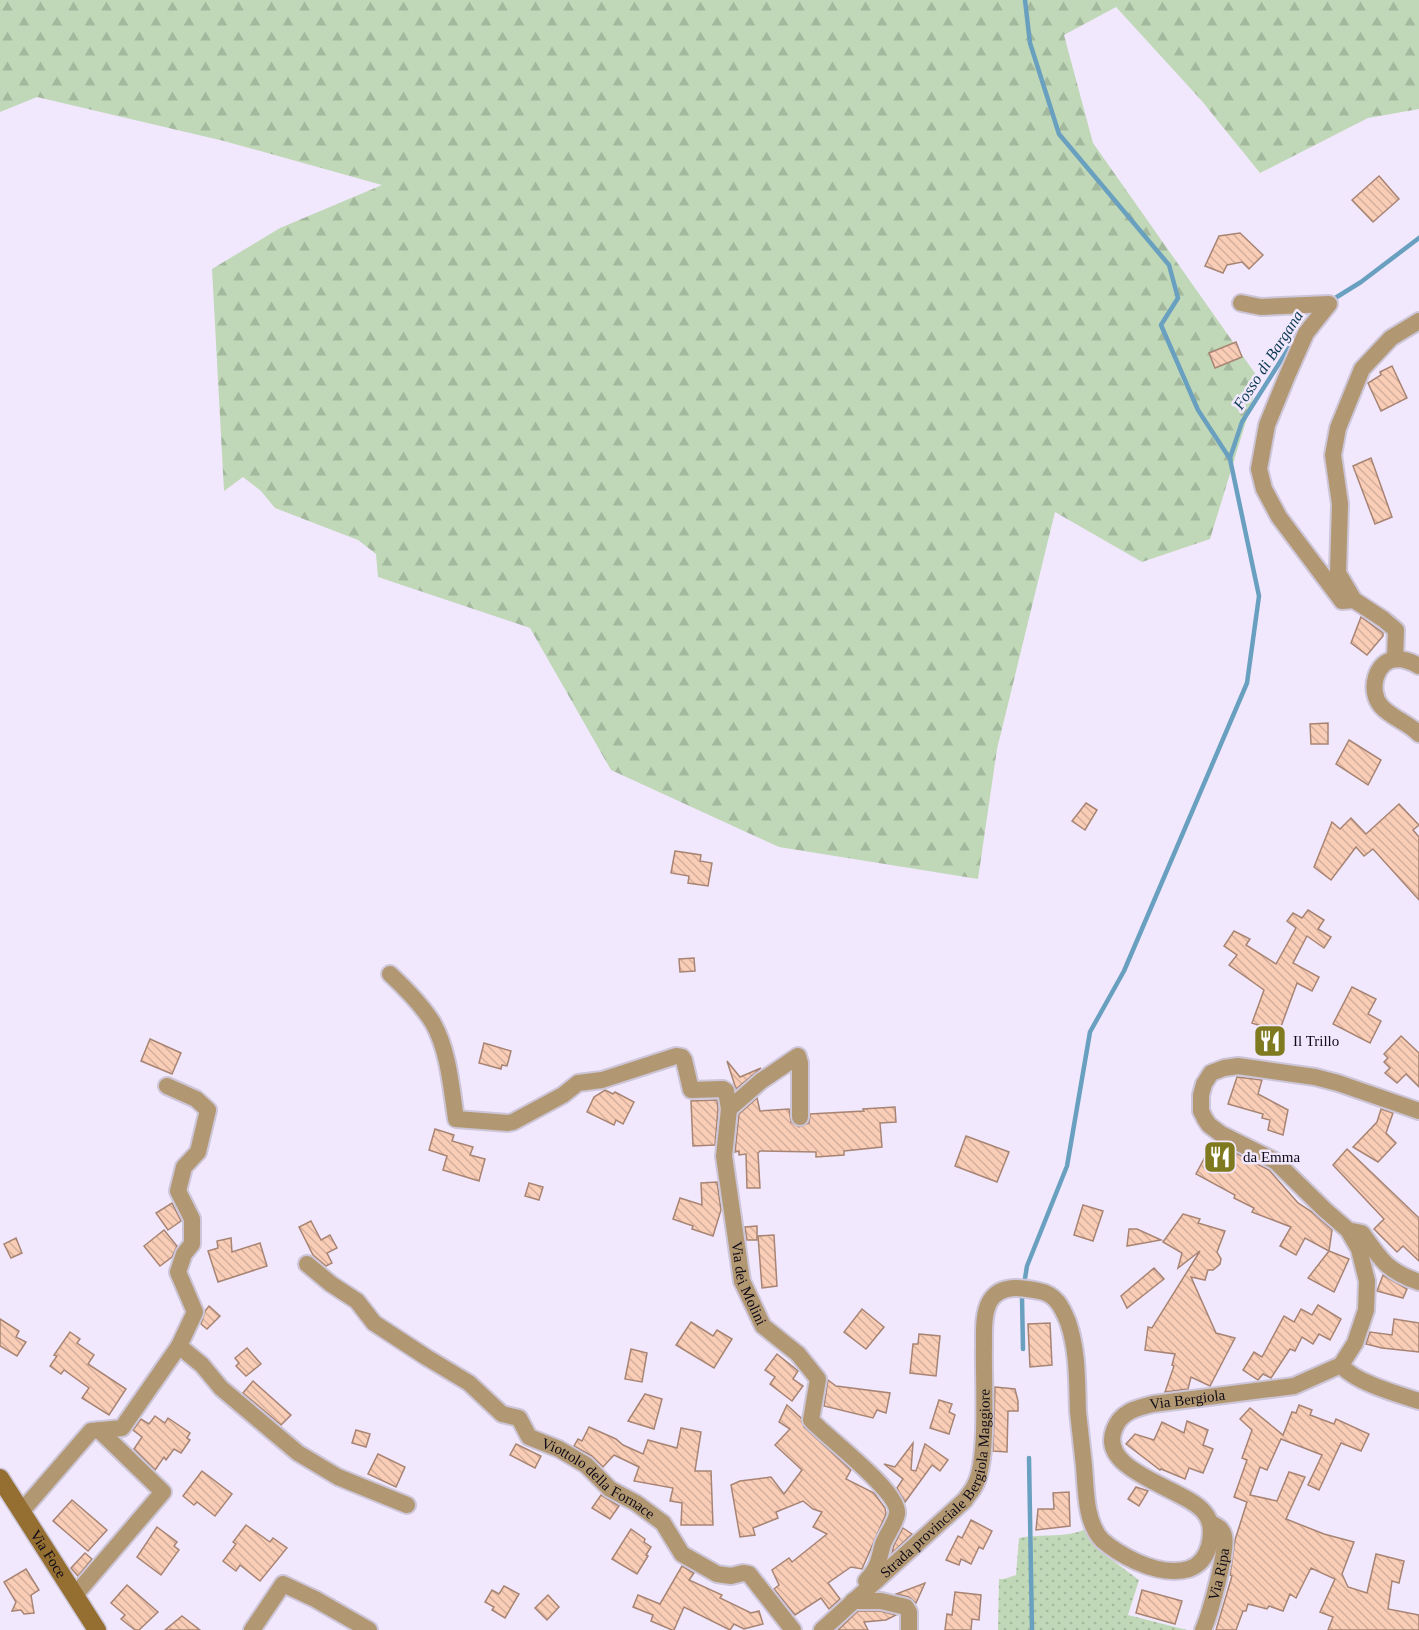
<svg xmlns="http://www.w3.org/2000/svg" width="1419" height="1630" font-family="Georgia,serif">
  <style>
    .grass { fill: url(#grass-dots) }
    .forest { fill: url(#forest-firs) }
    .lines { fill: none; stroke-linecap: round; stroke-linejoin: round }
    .stream { stroke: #69a0c0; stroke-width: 4.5 }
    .building { fill: url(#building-back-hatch); stroke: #a78473; stroke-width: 1.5 }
    .street-casing { stroke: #cdc5d8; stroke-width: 20 }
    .secondary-casing { stroke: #cdc5d8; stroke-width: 21 }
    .street { stroke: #b29872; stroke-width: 16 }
    .secondary { stroke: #946f31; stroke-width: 18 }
    .labels { text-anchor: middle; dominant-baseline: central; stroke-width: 5; stroke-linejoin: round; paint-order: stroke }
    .poi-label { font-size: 15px; fill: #100b16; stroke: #f1e8fd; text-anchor: start }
    .street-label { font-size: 15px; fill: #100b16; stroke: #f1e8fd }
    .water-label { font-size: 16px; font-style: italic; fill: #0a3950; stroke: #f1e8fd }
  </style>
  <defs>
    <pattern id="grass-dots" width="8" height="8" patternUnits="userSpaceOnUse" patternTransform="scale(1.5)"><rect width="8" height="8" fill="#c0d8b7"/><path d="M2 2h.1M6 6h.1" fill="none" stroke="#a4b89d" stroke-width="1.8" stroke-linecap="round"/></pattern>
    <pattern id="forest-firs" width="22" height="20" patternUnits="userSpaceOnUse" patternTransform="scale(1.5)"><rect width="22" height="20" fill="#c0d8b7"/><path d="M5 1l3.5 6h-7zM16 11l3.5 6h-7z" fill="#a4b89d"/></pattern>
    <pattern id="building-back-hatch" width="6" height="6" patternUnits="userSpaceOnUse" patternTransform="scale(1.5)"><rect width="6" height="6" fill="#facdb7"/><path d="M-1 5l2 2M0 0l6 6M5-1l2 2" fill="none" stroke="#d5af9d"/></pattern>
  </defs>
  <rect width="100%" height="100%" fill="#f1e8fd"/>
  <path class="grass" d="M1088 1528 1100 1551 1139 1580 1128 1615 1187 1630H998L999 1579H1004L1016 1575 1019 1538C1043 1533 1066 1539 1088 1528Z"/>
  <path class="forest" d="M0 0H1419V109L1368 118 1260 173 1201 100 1116 7 1064 35 1093 143 1259 379 1210 539 1142 562 1055 512 997 749 978 879 779 847 611 770 530 628 378 577 376 554 358 540 275 508 261 491 243 477 224 491 212 269 280 228 382 185 224 141 37 97 0 112Z"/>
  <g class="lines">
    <g class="stream">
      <path d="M1332 300 1361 282 1419 238"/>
      <path d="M1230 458 1242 422 1299 332"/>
      <path d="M1023 1349 1022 1297 1027 1266 1067 1166 1090 1032 1124 971 1247 683 1259 596 1230 459 1198 410 1161 325 1178 298 1169 265 1059 134 1030 43 1025 0"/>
      <path d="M1029 1458 1032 1630"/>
    </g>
  </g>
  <g class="building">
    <path d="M1379 176 1399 199 1373 222 1352 200Z"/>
    <path d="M1240 233 1263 255 1249 269 1242 262 1227 265 1223 273 1205 266 1219 236Z"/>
    <path d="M1236 342 1242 357 1215 368 1209 353Z"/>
    <path d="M1392 366 1407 398 1381 411 1368 383 1381 375 1380 372Z"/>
    <path d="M1371 458 1392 517 1375 524 1353 466Z"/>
    <path d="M1361 617 1383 633V636L1367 655 1351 643Z"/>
    <path d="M1328 723V744H1311L1310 724Z"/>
    <path d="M1349 740 1381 760 1368 785 1336 764Z"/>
    <path d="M1086 803 1097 810 1085 830 1072 821Z"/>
    <path d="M1399 804 1419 825 1413 830 1419 837V900L1373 849 1364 856 1356 847 1331 880 1314 867 1332 822 1340 829 1351 818 1366 834Z"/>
    <path d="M675 851 701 855 700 861 712 863 708 886 688 883 689 876 671 873Z"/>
    <path d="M1308 910 1324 920 1318 929 1331 937 1324 948 1307 936 1293 963 1319 977 1312 991 1297 983 1279 1032 1252 1023 1264 990 1229 965 1237 955 1224 946 1234 931 1250 939 1246 945 1276 964 1296 928 1287 921 1293 913 1302 918Z"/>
    <path d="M694 958 695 971 680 972 679 959Z"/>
    <path d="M1352 987 1376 999 1368 1014 1381 1021 1370 1043 1333 1024Z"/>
    <path d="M1401 1036 1419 1053V1087L1406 1074 1397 1083 1385 1073 1390 1068 1384 1062 1388 1058 1384 1054Z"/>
    <path d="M150 1039 181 1053 172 1074 141 1061Z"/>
    <path d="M484 1043 511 1051 507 1066 502 1065 501 1069 479 1063Z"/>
    <path d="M727 1061 740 1077 761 1068 736 1089Z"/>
    <path d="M1237 1077 1262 1080 1258 1094 1288 1110 1283 1135 1268 1130 1270 1120 1262 1118 1263 1114 1228 1104Z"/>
    <path d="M605 1090 613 1094 615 1092 634 1102 623 1124 616 1120 614 1125 587 1112 594 1097Z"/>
    <path d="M757 1098 760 1111 789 1109 791 1122 799 1127 809 1123 810 1114 864 1111 863 1109 895 1107 896 1122 880 1123 882 1147 844 1151V1155L816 1157V1152L760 1151 758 1153 760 1188H747L746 1154 739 1155V1151L735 1152 739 1114Z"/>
    <path d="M717 1100 718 1109 715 1145 693 1146 691 1101Z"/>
    <path d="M1381 1109 1393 1113 1386 1133 1396 1143 1378 1162 1353 1147 1377 1122Z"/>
    <path d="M435 1129 454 1135 452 1141 473 1147 470 1155 485 1159 479 1181 443 1170 447 1156 429 1150Z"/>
    <path d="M966 1136 1009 1152 997 1182 955 1166Z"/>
    <path d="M1216 1143 1269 1170 1298 1203 1312 1212 1332 1230 1329 1251 1349 1259 1334 1292 1308 1278 1329 1251 1305 1238 1296 1255 1280 1246 1291 1227 1252 1212 1254 1208 1234 1198 1235 1195 1196 1174 1206 1155 1208 1157Z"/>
    <path d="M1347 1149 1419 1218V1261L1403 1246 1397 1252 1374 1229 1384 1219 1333 1165Z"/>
    <path d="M717 1182 721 1210 713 1236 692 1229 693 1226 673 1219 680 1198 702 1205 701 1183Z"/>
    <path d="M529 1183 543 1187 539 1200 525 1196Z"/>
    <path d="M172 1203 181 1221 168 1230 156 1213Z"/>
    <path d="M1083 1205 1103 1211 1093 1241 1074 1235Z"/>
    <path d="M1183 1214 1200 1219 1198 1223 1225 1231 1217 1252 1221 1259 1220 1264 1213 1270H1208L1205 1280 1191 1277 1216 1333 1235 1338 1210 1386 1191 1377 1188 1389 1165 1392 1174 1366 1172 1365 1175 1354 1145 1350 1148 1327 1152 1328 1200 1251 1178 1268 1182 1253 1163 1242Z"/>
    <path d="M311 1221 321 1240 330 1235 337 1248 327 1253 332 1263 326 1266 313 1255 299 1227Z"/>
    <path d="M757 1226V1240H747L745 1227Z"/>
    <path d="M1129 1229H1137L1161 1240 1127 1246Z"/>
    <path d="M164 1230 177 1246 172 1257 160 1266 144 1246Z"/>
    <path d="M774 1235 777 1286 762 1288 758 1236Z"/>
    <path d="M16 1238 22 1253 11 1258 4 1244Z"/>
    <path d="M231 1238 232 1252 260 1243 267 1266 218 1282 208 1251 218 1248 217 1241Z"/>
    <path d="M1154 1268 1164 1279 1127 1308 1121 1296Z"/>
    <path d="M1383 1275 1407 1289 1403 1298 1377 1291Z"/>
    <path d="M1318 1305 1341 1319 1330 1340 1319 1334 1313 1344 1302 1337 1295 1351 1290 1349 1271 1378 1263 1374 1258 1380 1243 1370 1254 1352 1262 1357 1284 1316 1294 1322 1301 1309 1312 1315Z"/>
    <path d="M209 1306 220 1316 207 1329 201 1324 205 1311Z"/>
    <path d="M862 1309 884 1327 866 1349 844 1332Z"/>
    <path d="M0 1319 19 1331 16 1337 26 1342 17 1356 0 1346Z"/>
    <path d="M1394 1319 1419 1323V1352L1382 1348 1366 1344 1370 1332 1392 1335Z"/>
    <path d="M691 1322 713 1336 717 1330 732 1339 714 1368 676 1345Z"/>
    <path d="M1050 1323 1052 1365 1030 1367 1028 1324Z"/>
    <path d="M70 1332 80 1339 77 1343 94 1355 88 1364 126 1389 109 1415 82 1398 89 1388 64 1370 61 1374 50 1366 57 1356 54 1355Z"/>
    <path d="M919 1334 940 1336 936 1376 910 1373 913 1344H918Z"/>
    <path d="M247 1348 261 1364 246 1376 236 1366 239 1363 235 1358Z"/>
    <path d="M631 1349 647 1353 642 1382 625 1379Z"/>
    <path d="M777 1354 798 1371 793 1379 803 1386 792 1401 770 1384 775 1377 765 1370Z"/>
    <path d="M828 1380 836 1386 890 1393 886 1413 877 1410 873 1418 824 1406Z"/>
    <path d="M253 1381 291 1415 281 1425 243 1393Z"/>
    <path d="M995 1387 1015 1389 1018 1401V1411H1008L1007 1452 993 1451Z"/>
    <path d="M645 1394 662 1399 654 1429 628 1421Z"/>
    <path d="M939 1400 952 1404 949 1412 955 1415 949 1434 930 1428Z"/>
    <path d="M787 1405 801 1418 804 1427 851 1470 846 1479 874 1493 885 1508 886 1514 862 1569 851 1567 828 1583 840 1599 829 1609 821 1598 795 1615 774 1589 779 1585 772 1570 789 1558 792 1562 827 1534 813 1527 822 1512 813 1509 803 1501 776 1512 778 1518 753 1528 755 1535 740 1537 731 1485 740 1481 771 1477 784 1494 802 1470 775 1445 790 1429 779 1422Z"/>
    <path d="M1299 1405 1312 1410 1310 1415 1334 1424 1336 1419 1369 1434 1361 1451 1341 1443 1319 1490 1308 1485 1322 1455 1281 1439 1267 1470 1260 1467 1250 1495 1277 1501 1289 1472 1305 1477 1286 1519 1324 1534 1354 1542 1342 1574 1348 1587 1367 1593 1376 1554 1404 1561 1399 1583 1392 1581 1388 1609 1419 1615V1630H1328L1333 1617 1320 1612 1335 1579 1311 1568 1296 1598 1290 1594 1283 1611 1269 1606 1267 1609 1248 1604 1246 1611H1243L1236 1630H1216L1232 1576 1230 1575 1235 1540 1247 1502 1234 1497 1247 1460 1242 1458 1252 1430 1240 1419 1250 1408 1283 1435 1292 1412 1296 1413Z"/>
    <path d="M155 1416 165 1423 168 1418 190 1433 187 1438 190 1440 181 1453 174 1449 166 1460 164 1457 155 1470 134 1449 142 1437 133 1430 141 1419 149 1424Z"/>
    <path d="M1187 1421 1208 1430 1203 1445 1213 1449 1203 1473 1189 1468 1185 1479 1161 1469 1160 1470 1126 1444 1135 1434 1154 1440 1162 1422 1184 1433Z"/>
    <path d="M589 1427 616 1439 623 1445 643 1454 648 1440 677 1448 681 1428 701 1432 695 1471H711L713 1525H681L682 1503 670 1501 673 1488 634 1481 639 1467 614 1455 603 1467 592 1456 574 1446 578 1439 582 1441Z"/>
    <path d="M356 1430 370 1434 366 1447 352 1443Z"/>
    <path d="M913 1443 911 1470 916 1471 925 1444 948 1460 940 1471 932 1465 905 1502 897 1488 903 1479 884 1464 895 1467Z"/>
    <path d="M516 1444 541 1456 535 1468 510 1455Z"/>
    <path d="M378 1454 405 1467 396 1487 368 1474Z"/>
    <path d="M202 1471 232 1494 215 1516 197 1502 194 1505 183 1496Z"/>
    <path d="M1136 1487 1148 1491 1139 1506 1128 1499Z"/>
    <path d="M1069 1492 1070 1526 1036 1530 1038 1509H1054L1053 1493Z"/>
    <path d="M601 1495 619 1506 610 1519 592 1508Z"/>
    <path d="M72 1500 107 1530 88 1551 53 1521Z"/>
    <path d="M971 1520 992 1531 983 1549 979 1547 971 1564 961 1559 959 1565 946 1560 958 1536 962 1538Z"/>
    <path d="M246 1525 270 1542 273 1538 287 1548 260 1581 240 1565 236 1571 223 1561 236 1544 233 1542Z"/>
    <path d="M157 1527 177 1542 174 1546 179 1550 161 1575 137 1557Z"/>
    <path d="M903 1528 912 1534 892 1553 894 1545Z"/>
    <path d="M631 1529 645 1539 644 1542 651 1547 646 1555 648 1556 637 1574 612 1559Z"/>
    <path d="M85 1553 92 1559 78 1576 71 1568Z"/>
    <path d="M682 1566 694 1573 689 1580 722 1595 720 1598 751 1613 759 1611 763 1624 744 1629 734 1624 730 1630 684 1607 674 1630H672L651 1621 653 1615 633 1607 638 1595 660 1604Z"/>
    <path d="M26 1569 39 1590 31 1595 34 1613 24 1614 21 1610 12 1611 16 1602 4 1582Z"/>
    <path d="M925 1583 916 1603 909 1597 896 1594Z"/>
    <path d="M127 1585 158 1612 139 1630H135L121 1619 125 1615 111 1603Z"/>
    <path d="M504 1586 519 1594 505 1618 492 1610 494 1607 485 1602 492 1590 499 1594Z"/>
    <path d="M1142 1590 1182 1601 1175 1624 1136 1613Z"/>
    <path d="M955 1592 981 1595 979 1620 972 1619 971 1630H945L947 1614 952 1615Z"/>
    <path d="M548 1595 559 1607 547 1620 535 1608Z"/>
    <path d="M858 1611H880L896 1615 886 1620 864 1622 868 1630H838Z"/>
    <path d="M182 1616 200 1630H165Z"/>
  </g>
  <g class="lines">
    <defs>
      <g id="street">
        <path d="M1241 303 1261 307 1329 304 1306 333 1287 376 1267 425 1259 469 1264 489 1279 517 1342 601 1354 600"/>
        <path d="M1395 659 1396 630 1383 619 1354 600 1338 573 1340 504 1333 455 1338 428 1362 369 1391 338 1419 321"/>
        <path d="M1419 666C1412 662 1405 659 1397 659 1375 660 1368 691 1381 706 1391 718 1408 722 1419 734"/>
        <path d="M390 974C405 988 422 1005 433 1023 449 1052 451 1087 456 1119L508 1123 513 1122 563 1095 578 1083 602 1080 676 1056 682 1057 684 1060 691 1090 723 1089 726 1091 729 1109"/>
        <path id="s1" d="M800 1117V1063L798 1056 761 1081 729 1109 724 1156 742 1281 763 1326 798 1354 818 1379 811 1420C826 1437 901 1492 897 1514 895 1524 887 1534 883 1544 878 1561 879 1567 866 1581"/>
        <path d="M1352 1231 1362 1233C1381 1260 1387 1271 1419 1282"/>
        <path id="s2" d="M307 1264 331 1284 357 1301 374 1323 426 1357 469 1383 502 1414 519 1418 529 1437 559 1449 586 1465 610 1489 636 1503 663 1523 682 1554 717 1574 731 1576 743 1573 749 1574 793 1630"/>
        <path d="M179 1346 202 1365 221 1388 298 1453 338 1477 407 1505"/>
        <path d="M1341 1365C1354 1382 1397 1394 1419 1401"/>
        <path d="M21 1512 91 1431 122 1428 179 1346 195 1312 178 1272 184 1254 192 1244V1219L178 1191 184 1167 198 1152 208 1110 196 1099 167 1086"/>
        <path d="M75 1595 163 1492 99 1430"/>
        <path d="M853 1601H881L906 1607 909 1612V1630"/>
        <path d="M252 1630 283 1584 315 1599 369 1630"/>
        <path id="s3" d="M822 1630 965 1500C968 1495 973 1490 975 1485 989 1460 983 1377 984 1345 984 1332 983 1313 990 1301 1001 1283 1023 1288 1039 1291 1056 1294 1062 1307 1068 1322 1078 1351 1077 1382 1078 1412 1080 1430 1082 1448 1084 1466 1086 1489 1085 1522 1102 1540 1111 1548 1126 1557 1137 1562 1153 1569 1172 1574 1189 1569 1200 1565 1206 1557 1209 1546 1212 1534 1212 1521 1204 1512 1185 1488 1098 1472 1114 1430 1120 1412 1136 1408 1153 1404L1294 1386 1341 1365 1355 1343 1366 1310 1367 1281 1359 1249 1348 1230 1325 1210 1275 1161 1221 1134 1209 1125 1205 1119 1201 1111V1095L1204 1084 1211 1073 1224 1068 1238 1066 1315 1077 1338 1083 1419 1111"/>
        <path id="s4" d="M1203 1630C1210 1614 1228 1550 1224 1536 1222 1528 1217 1526 1211 1523"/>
      </g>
      <g id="secondary">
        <path id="s5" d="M0 1478 97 1630"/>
      </g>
    </defs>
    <use href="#street" class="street-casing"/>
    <use href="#secondary" class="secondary-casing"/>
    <use href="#street" class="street"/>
    <use href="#secondary" class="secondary"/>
  </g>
  <defs>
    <symbol id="restaurant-square" viewBox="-11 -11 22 22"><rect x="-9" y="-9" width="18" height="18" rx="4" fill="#7f791f" stroke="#f1e8fd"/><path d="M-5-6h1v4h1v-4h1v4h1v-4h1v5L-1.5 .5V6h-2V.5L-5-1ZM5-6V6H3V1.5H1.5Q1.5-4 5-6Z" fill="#fff"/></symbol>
  </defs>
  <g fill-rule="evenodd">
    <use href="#restaurant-square" x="1251" y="1022" width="38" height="38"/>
    <use href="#restaurant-square" x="1201" y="1138" width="38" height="38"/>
  </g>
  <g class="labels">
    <g class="poi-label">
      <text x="1293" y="1041">Il Trillo</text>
      <text x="1243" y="1157">da Emma</text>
    </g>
    <g class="street-label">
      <text stroke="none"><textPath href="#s1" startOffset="326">Via dei Molini</textPath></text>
      <text stroke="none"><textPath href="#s3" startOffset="1096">Via Bergiola</textPath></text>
      <text stroke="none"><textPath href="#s2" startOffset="368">Viottolo della Fornace</textPath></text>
      <text stroke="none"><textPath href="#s3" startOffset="195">Strada provinciale Bergiola Maggiore</textPath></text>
      <text stroke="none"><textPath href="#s5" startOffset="90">Via Foce</textPath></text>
      <text stroke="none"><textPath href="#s4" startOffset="58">Via Ripa</textPath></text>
    </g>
    <g class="water-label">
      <text transform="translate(1268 360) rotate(-57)">Fosso di Bargana</text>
    </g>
  </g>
</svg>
